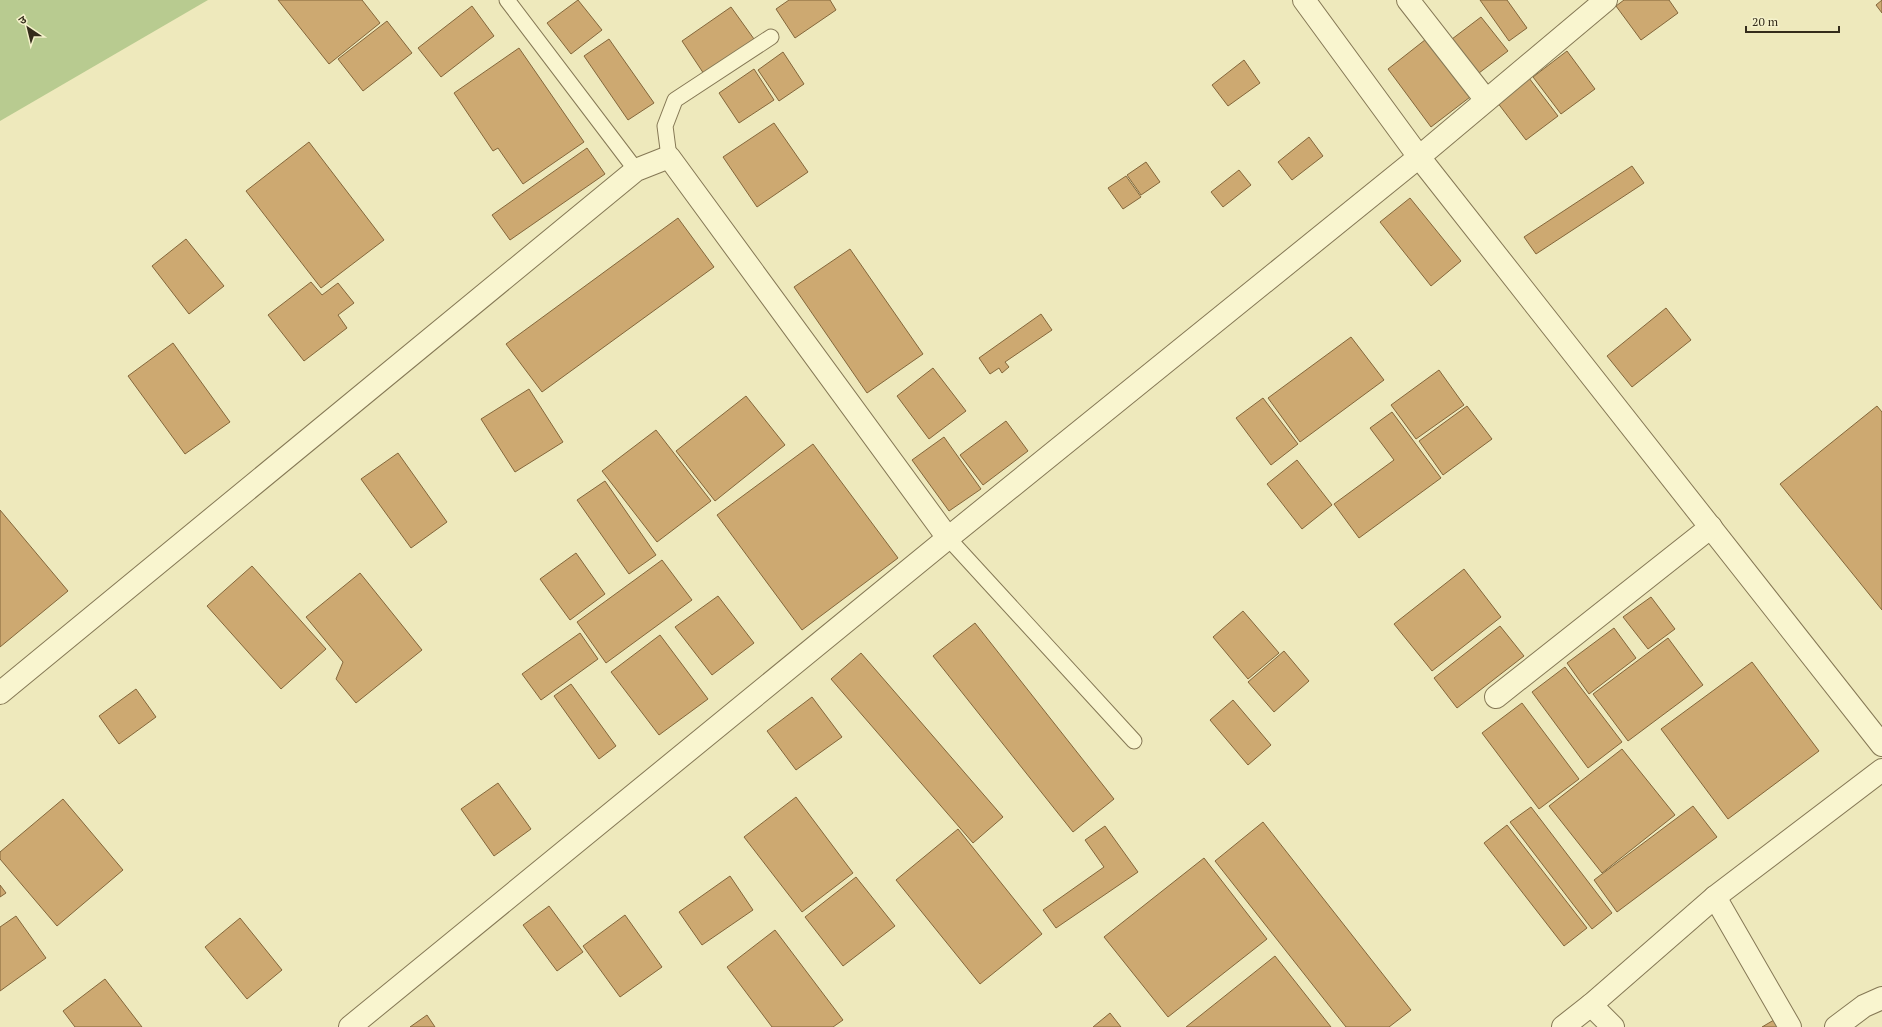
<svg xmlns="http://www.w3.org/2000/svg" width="1882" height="1027" font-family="'PT Serif','Noto Sans Devanagari',serif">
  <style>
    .green { fill: #b8cb90 }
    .building { fill: #cda971; stroke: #84673b }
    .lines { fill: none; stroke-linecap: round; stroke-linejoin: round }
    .service-casing { stroke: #857855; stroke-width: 17 }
    .minor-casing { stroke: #857855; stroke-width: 24 }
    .tertiary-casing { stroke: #857855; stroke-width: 24 }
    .service { stroke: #f9f5cf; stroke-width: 15 }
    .minor { stroke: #f9f5cf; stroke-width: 22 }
    .tertiary { stroke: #f9f5cf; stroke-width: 22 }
  </style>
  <rect width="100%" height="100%" fill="#eee9bc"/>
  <path class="green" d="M0 0H208L0 121Z"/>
  <g class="building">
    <path d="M278 0H362L380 23 329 64Z"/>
    <path d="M578 0 602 30 571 54 547 23Z"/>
    <path d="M789 0H830L836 10 795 38 776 9Z"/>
    <path d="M1480 0H1507L1527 28 1509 41Z"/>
    <path d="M1624 0H1669L1678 13 1641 40 1616 6Z"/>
    <path d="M1882 0V13L1876 5Z"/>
    <path d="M472 6 494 36 441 77 418 48Z"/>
    <path d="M731 7 754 39 704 74 682 41Z"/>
    <path d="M1481 17 1508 51 1479 73 1452 39Z"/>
    <path d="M387 21 412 53 363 91 338 59Z"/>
    <path d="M1430 36 1474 94 1431 127 1388 69Z"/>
    <path d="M609 39 654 103 628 120 584 56Z"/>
    <path d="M519 48 584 142 523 184 498 148 493 151 454 93Z"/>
    <path d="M1567 51 1595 89 1561 114 1533 77Z"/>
    <path d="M783 52 804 84 779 101 758 70Z"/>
    <path d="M1244 60 1260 83 1228 106 1212 85Z"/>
    <path d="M754 69 774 100 739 123 719 93Z"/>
    <path d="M1529 78 1558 116 1526 140 1497 102Z"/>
    <path d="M774 123 808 172 757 207 723 157Z"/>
    <path d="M1309 137 1323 156 1292 180 1278 162Z"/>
    <path d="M309 142 384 240 321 288 246 191Z"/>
    <path d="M587 148 605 174 510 240 492 215Z"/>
    <path d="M1146 162 1160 182 1141 195 1127 175Z"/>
    <path d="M1632 166 1644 183 1536 254 1524 237Z"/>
    <path d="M1239 170 1251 185 1223 207 1211 192Z"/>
    <path d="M1126 176 1141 197 1123 209 1108 188Z"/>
    <path d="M1410 198 1461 261 1431 286 1380 222Z"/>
    <path d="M678 218 714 267 542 392 506 344Z"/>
    <path d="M186 239 224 286 189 314 152 266Z"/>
    <path d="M850 249 923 354 867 393 794 287Z"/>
    <path d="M311 282 322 295 338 283 354 303 338 315 347 328 304 361 268 315Z"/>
    <path d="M1666 308 1691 340 1632 387 1607 356Z"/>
    <path d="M1041 314 1052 330 1005 362 1009 367 1002 373 999 368 990 374 979 358Z"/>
    <path d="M1351 337 1384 380 1300 442 1268 398Z"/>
    <path d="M173 343 230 422 185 454 128 376Z"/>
    <path d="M933 368 966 411 929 439 897 396Z"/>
    <path d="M1439 370 1464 405 1416 439 1391 405Z"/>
    <path d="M529 389 563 442 515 472 481 419Z"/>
    <path d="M746 396 785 445 715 501 676 451Z"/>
    <path d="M1263 398 1298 444 1271 465 1236 418Z"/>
    <path d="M1467 406 1492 439 1443 475 1419 441Z"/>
    <path d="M1877 406 1882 412V610L1780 484Z"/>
    <path d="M1392 412 1441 478 1359 538 1334 504 1394 460 1370 428Z"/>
    <path d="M1006 421 1028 451 983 485 960 455Z"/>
    <path d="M656 430 711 501 657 542 602 471Z"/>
    <path d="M944 437 981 489 949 511 912 460Z"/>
    <path d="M813 444 898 558 802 630 717 515Z"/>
    <path d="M398 453 447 522 411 548 361 479Z"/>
    <path d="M1297 460 1332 505 1302 529 1267 484Z"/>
    <path d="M605 481 656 555 629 574 577 500Z"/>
    <path d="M0 510 68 591 0 647Z"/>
    <path d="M576 553 605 594 570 620 540 579Z"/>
    <path d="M662 560 692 600 606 663 577 622Z"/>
    <path d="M252 566 326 649 281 689 207 606Z"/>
    <path d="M1464 569 1501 617 1432 671 1394 624Z"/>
    <path d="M360 573 422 650 356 703 336 679 343 662 306 617Z"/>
    <path d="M718 596 754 643 712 675 675 627Z"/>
    <path d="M1651 597 1675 629 1648 649 1623 617Z"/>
    <path d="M1243 611 1279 653 1248 679 1213 637Z"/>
    <path d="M975 623 1114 799 1073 832 933 656Z"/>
    <path d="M1500 626 1524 656 1457 708 1434 678Z"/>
    <path d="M1614 628 1636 658 1589 694 1567 663Z"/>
    <path d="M580 633 598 659 541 700 522 674Z"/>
    <path d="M660 635 708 699 659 735 611 672Z"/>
    <path d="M1668 638 1703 685 1628 741 1593 694Z"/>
    <path d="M1284 651 1309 681 1274 712 1248 682Z"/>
    <path d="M861 653 1003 817 973 843 831 679Z"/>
    <path d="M1752 662 1819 751 1728 819 1661 729Z"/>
    <path d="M1565 667 1622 742 1588 768 1532 692Z"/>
    <path d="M571 684 616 746 599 759 554 696Z"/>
    <path d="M136 689 156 717 119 744 99 716Z"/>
    <path d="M812 697 842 737 796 770 767 731Z"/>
    <path d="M1233 700 1271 745 1248 765 1210 720Z"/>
    <path d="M1522 703 1579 779 1539 809 1482 733Z"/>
    <path d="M1622 749 1675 815 1602 873 1549 806Z"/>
    <path d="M498 783 531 829 494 856 461 809Z"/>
    <path d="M796 797 853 873 802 912 744 837Z"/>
    <path d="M63 799 123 870 57 926 0 859V852Z"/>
    <path d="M1693 806 1717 837 1617 912 1594 880Z"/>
    <path d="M1531 807 1612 913 1592 929 1510 822Z"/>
    <path d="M1263 822 1411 1010 1389 1027H1346L1215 861Z"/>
    <path d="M1507 825 1587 928 1564 946 1484 843Z"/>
    <path d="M1105 826 1138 872 1056 928 1043 910 1104 867 1085 840Z"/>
    <path d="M958 829 1042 934 980 984 896 880Z"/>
    <path d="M1204 858 1267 939 1168 1017 1104 937Z"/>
    <path d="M730 876 753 910 702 945 679 912Z"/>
    <path d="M856 877 895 926 843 966 805 917Z"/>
    <path d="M0 885 6 893 0 897Z"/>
    <path d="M549 906 583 952 557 971 523 925Z"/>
    <path d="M625 915 662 967 620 997 583 946Z"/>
    <path d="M16 916 46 958 0 991V927Z"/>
    <path d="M240 918 282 970 247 999 205 947Z"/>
    <path d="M775 930 843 1020 833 1027H772L727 967Z"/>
    <path d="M1275 956 1331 1027H1186Z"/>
    <path d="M105 979 142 1027H75L63 1011Z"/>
    <path d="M1110 1013 1121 1027H1093Z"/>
    <path d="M427 1015 435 1027H410Z"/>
    <path d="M1779 1017 1785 1027H1762Z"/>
  </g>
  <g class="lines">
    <defs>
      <g id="service">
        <path d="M507 0 636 170"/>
        <path d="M669 157 665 126 675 100 771 37"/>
        <path d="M948 538 1134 741"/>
      </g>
      <g id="minor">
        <path d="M1304 0 1419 157 1882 745"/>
        <path d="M1408 0 1486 100"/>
        <path d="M0 693 636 170 669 157 948 538"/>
        <path d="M1496 697 1711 527"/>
        <path d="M1715 897 1790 1027"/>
        <path d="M1591 1005 1613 1027"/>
        <path d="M350 1027 948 538 1419 157 1606 0"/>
        <path d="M1836 1027 1864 1006 1882 998"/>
      </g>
      <path id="tertiary" d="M1563 1027 1591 1005 1715 897 1882 770"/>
    </defs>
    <use href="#service" class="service-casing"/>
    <use href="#minor" class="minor-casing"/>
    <use href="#tertiary" class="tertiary-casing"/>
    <use href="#service" class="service"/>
    <use href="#minor" class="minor"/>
    <use href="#tertiary" class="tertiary"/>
  </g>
  <g transform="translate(28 28) rotate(325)" stroke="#f5f2cb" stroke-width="3" paint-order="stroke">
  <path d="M0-3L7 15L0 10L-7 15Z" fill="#342c1b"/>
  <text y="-6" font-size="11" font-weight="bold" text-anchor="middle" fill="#342c1b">उ</text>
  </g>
  <path d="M1746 26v6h93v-6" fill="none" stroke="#342c1b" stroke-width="2"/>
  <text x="1752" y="26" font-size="12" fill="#342c1b" stroke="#f5f2cb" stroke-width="3" paint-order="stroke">20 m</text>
</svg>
